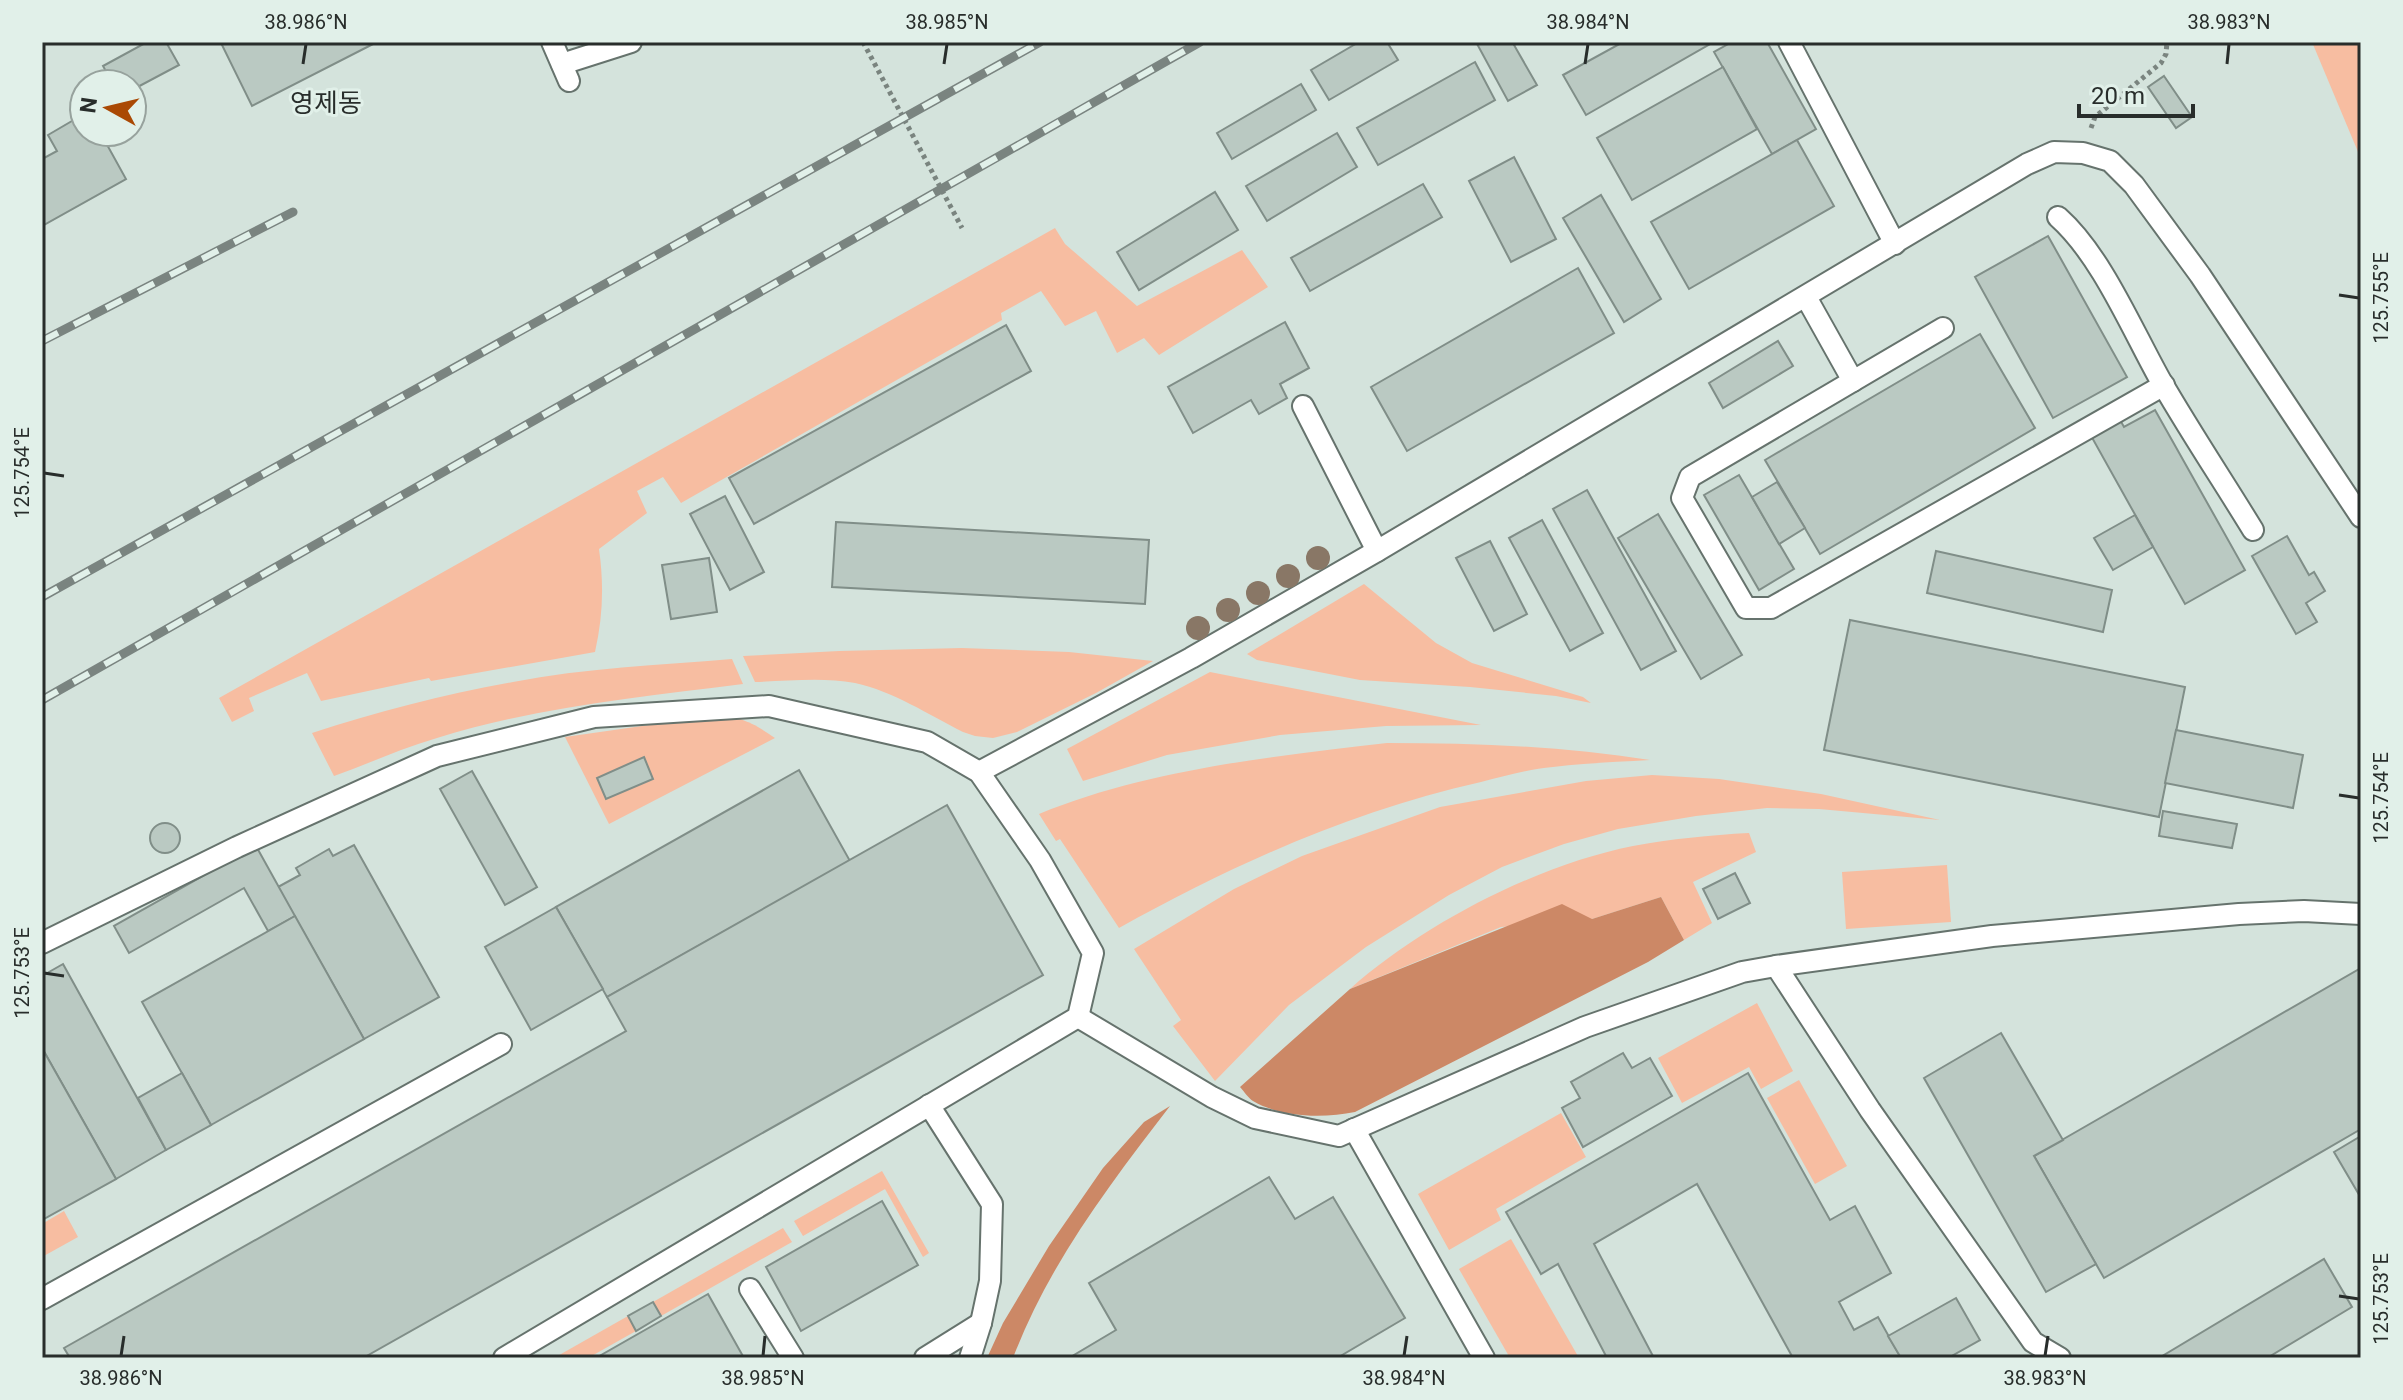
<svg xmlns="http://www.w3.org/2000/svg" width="2403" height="1400" font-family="Roboto,'Noto Sans KR',sans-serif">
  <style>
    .green { fill: #f7bda1 }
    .forest { fill: #c86 }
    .building { fill: #bac9c2; stroke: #808e88; stroke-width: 2 }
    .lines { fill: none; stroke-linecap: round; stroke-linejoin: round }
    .lane-casing { stroke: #66736d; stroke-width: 24 }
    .path { stroke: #7a847f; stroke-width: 5; stroke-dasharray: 4 4; stroke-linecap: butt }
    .lane { stroke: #fff; stroke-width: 20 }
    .rail-casing { stroke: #7a8480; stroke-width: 9 }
    .rail { stroke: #e1f0e9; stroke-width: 6; stroke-dasharray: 18; stroke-linecap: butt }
    .tree { fill: #897766 }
    .ticks { fill: none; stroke: #282d2b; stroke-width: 3 }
    .labels { text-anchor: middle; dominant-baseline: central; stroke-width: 6; stroke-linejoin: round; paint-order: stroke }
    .quarter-label { font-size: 26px; fill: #282d2b; stroke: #e1f0e9 }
    .neatline { fill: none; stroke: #282d2b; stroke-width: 3 }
    .ticks-label { font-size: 20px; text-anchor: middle; fill: #282d2b }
  </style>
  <rect width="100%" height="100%" fill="#d4e3dc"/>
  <g class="green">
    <path d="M2312 42H2361V159Z"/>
    <path d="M1055 228 1065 244 1137 306 1242 250 1268 287 1159 355 1144 338 1117 353 1096 311 1065 326 1041 291 1001 313 1002 320 681 503 663 477 637 491 647 513 599 549C604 584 603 617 595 652L431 681 429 678 321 701 307 673 249 698 254 711 232 722 219 698Z"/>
    <path d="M1364 584 1436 643 1472 663 1583 697 1591 703 1556 696 1470 687 1360 680 1257 660 1247 654Z"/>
    <path d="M962 648 1069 652 1153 661 1096 693 1017 732 993 738 975 736 963 732C929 715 893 691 855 683 823 677 788 681 755 682L743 656 839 651Z"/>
    <path d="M732 659 743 684C640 697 536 707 437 738 402 748 368 764 334 776L312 733C377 712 445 694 513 682 585 668 659 665 732 659Z"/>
    <path d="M1210 672 1481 725 1386 726 1280 735 1167 755 1083 781 1067 749Z"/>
    <path d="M712 716C740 716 752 722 775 738L609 824 565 737Z"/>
    <path d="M1387 743C1476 743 1563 746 1650 760 1618 762 1585 763 1553 767 1529 769 1505 776 1481 782 1352 811 1234 864 1119 928L1060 839 1056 841 1039 814C1145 770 1274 756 1387 743Z"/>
    <path d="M1652 775 1719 779 1821 794 1940 820 1819 809 1767 808 1696 816 1618 829 1564 844 1502 867 1449 895 1366 947 1289 1005 1215 1081 1173 1026 1181 1020 1134 949 1234 889 1302 856 1440 807 1586 781Z"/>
    <path d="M1749 833 1756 852 1693 882 1712 923 1684 940 1661 897 1592 919 1501 927 1350 989C1423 924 1537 865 1633 846 1671 839 1710 835 1749 833Z"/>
    <path d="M1947 865 1951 922 1846 929 1842 872Z"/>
    <path d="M1757 1003 1793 1071 1761 1089 1749 1067 1682 1103 1658 1058Z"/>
    <path d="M1799 1080 1847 1166 1815 1184 1767 1098Z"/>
    <path d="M1561 1113 1586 1157 1496 1209 1501 1220 1449 1250 1418 1194Z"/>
    <path d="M882 1171 929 1253 923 1257 885 1189 803 1236 794 1221Z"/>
    <path d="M64 1211 78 1237 42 1257V1224Z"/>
    <path d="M783 1228 792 1242 661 1316 653 1302Z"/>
    <path d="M1511 1239 1579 1358H1510L1459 1269Z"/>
    <path d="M628 1316 636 1331 588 1358H554Z"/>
  </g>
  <g class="forest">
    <path d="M1661 897 1684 940 1648 962 1355 1112C1324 1118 1282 1118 1253 1101 1248 1098 1244 1091 1240 1087L1350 989 1562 904 1592 919Z"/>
    <path d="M1170 1106C1110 1184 1048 1265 1013 1358H987L1003 1323 1049 1246 1103 1168 1144 1122Z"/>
  </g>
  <g class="building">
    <path d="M147 42H166L179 65 132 90V84H113L103 66Z"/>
    <path d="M223 42H377L252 106 221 43Z"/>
    <path d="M1359 42H1387L1398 60 1329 100 1311 70Z"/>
    <path d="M1476 42H1520L1514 45 1537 85 1508 101Z"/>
    <path d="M1623 42H1709L1710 44 1586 115 1563 75Z"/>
    <path d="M1732 42H1767L1816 129 1772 154 1714 52Z"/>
    <path d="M1475 62 1495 100 1378 165 1357 128Z"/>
    <path d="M1723 67 1757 129 1632 200 1597 138Z"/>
    <path d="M2164 76 2192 117 2176 128 2148 87Z"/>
    <path d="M1301 84 1316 110 1232 159 1217 133Z"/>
    <path d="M84 114V132H100L126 179 42 226V159L57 151 48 135Z"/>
    <path d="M1337 133 1357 167 1267 221 1246 186Z"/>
    <path d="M1797 140 1834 206 1689 289 1651 222Z"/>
    <path d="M1514 157 1556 239 1511 262 1469 181Z"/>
    <path d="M1423 184 1442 217 1310 291 1291 258Z"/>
    <path d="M1215 192 1238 230 1139 290 1117 252Z"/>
    <path d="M1601 195 1661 299 1624 322 1563 218Z"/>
    <path d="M2048 236 2127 377 2053 418 1975 277Z"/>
    <path d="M1578 268 1614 333 1407 451 1371 387Z"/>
    <path d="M1285 322 1309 368 1280 384 1287 398 1259 414 1251 400 1193 433 1168 387Z"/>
    <path d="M1006 325 1031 371 754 524 729 478Z"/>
    <path d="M1980 334 2035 428 1820 554 1765 460Z"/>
    <path d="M1778 341 1793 366 1723 408 1709 383Z"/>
    <path d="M2155 410 2245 570 2185 604 2090 434 2119 418 2124 427Z"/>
    <path d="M1739 475 1794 569 1759 590 1704 495Z"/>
    <path d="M1777 482 1805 528 1779 544 1752 497Z"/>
    <path d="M1587 490 1676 651 1641 670 1553 509Z"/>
    <path d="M725 496 764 572 730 590 690 514Z"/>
    <path d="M1658 514 1742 655 1701 679 1618 538Z"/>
    <path d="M2135 515 2153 547 2113 570 2094 538Z"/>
    <path d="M1542 520 1603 633 1570 651 1509 538Z"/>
    <path d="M836 522 1149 540 1145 604 832 587Z"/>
    <path d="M2287 536 2309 575 2314 572 2325 591 2306 603 2317 622 2296 634 2252 556Z"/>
    <path d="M1490 541 1527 614 1494 631 1456 558Z"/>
    <path d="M1936 551 2112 590 2103 632 1927 593Z"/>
    <path d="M709 558 717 612 671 619 662 565Z"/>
    <path d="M1850 620 2185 687 2159 817 1824 750Z"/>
    <path d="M2176 730 2303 755 2293 808 2165 783Z"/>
    <path d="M644 757 653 779 606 799 597 778Z"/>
    <path d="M799 770 850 861 607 997 556 907Z"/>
    <path d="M472 771 537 887 505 905 440 789Z"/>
    <path d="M947 805 1043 975 363 1358H70L64 1348 626 1031 607 997Z"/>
    <path d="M2163 811 2237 824 2232 848 2159 836Z"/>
    <circle cx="165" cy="838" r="15"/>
    <path d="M354 845 439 997 364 1039 278 887 300 875 296 868 329 849 333 856Z"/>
    <path d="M256 846 295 916 268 931 244 888 129 953 114 926Z"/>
    <path d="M1735 873 1750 903 1718 919 1703 889Z"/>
    <path d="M556 907 603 989 531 1030 485 947Z"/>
    <path d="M295 916 364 1039 211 1125 142 1002Z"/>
    <path d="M63 964 166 1150 116 1179 42 1048V976Z"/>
    <path d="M2361 968V1129L2104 1278 2034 1156Z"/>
    <path d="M2001 1033 2063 1140 2034 1156 2096 1264 2046 1292 1924 1078Z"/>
    <path d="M42 1048 116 1179 42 1220Z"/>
    <path d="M1623 1053 1632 1068 1650 1058 1672 1096 1583 1147 1562 1108 1580 1098 1571 1082Z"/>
    <path d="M182 1073 211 1125 166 1150 138 1098Z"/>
    <path d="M1748 1073 1830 1220 1855 1206 1891 1273 1839 1302 1854 1330 1878 1317 1901 1358H1793L1697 1184 1594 1244 1654 1358H1607L1558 1264 1541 1274 1506 1212Z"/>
    <path d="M2361 1136V1198L2334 1152Z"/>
    <path d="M1269 1177 1295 1219 1333 1197 1405 1318 1337 1358H1069L1116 1330 1089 1283Z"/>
    <path d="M882 1201 918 1265 801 1331 766 1267Z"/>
    <path d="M2324 1259 2352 1307 2267 1358H2159Z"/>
    <path d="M708 1294 744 1358H596Z"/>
    <path d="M1956 1298 1980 1340 1948 1358H1901L1888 1336Z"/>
    <path d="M653 1302 661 1316 636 1331 628 1316Z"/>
  </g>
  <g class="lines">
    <defs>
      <g id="lane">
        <path d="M552 42 569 81"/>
        <path d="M1789 42 1895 244"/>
        <path d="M562 64 631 42"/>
        <path d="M2058 217C2102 256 2133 332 2162 383 2191 433 2223 481 2253 530"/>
        <path d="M1806 297 1853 381"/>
        <path d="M1943 328 1690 477 1682 498 1746 608H1771L2164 385"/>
        <path d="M1303 406 1377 551"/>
        <path d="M979 772 1191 658 1377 551 2027 164 2054 152 2083 153 2110 161 2134 185 2200 275 2361 517"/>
        <path d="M42 943 237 847 437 756 594 717 769 706 927 742 979 772 1040 860 1093 953 1078 1017 504 1358"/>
        <path d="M1776 966 1870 1110 2033 1342 2060 1358"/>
        <path d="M1078 1017 1212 1097 1255 1118 1339 1136 1585 1027 1742 972 1776 966 1992 936 2239 914 2304 911 2361 914"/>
        <path d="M929 1105 992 1204 990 1281 981 1323 970 1358"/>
        <path d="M1354 1129 1484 1358"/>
        <path d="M750 1289 793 1358"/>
        <path d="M42 1299 501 1044"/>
        <path d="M925 1358 981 1323"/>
      </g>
    </defs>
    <use href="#lane" class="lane-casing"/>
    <g class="path">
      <path d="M863 42 962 228"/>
      <path d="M2091 128 2095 117 2161 63 2166 54 2167 42"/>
    </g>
    <use href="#lane" class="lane"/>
    <defs>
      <g id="rail">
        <path d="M42 341 293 212"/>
        <path d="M42 597 1040 42"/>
        <path d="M42 700 1200 42"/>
      </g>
    </defs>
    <use href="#rail" class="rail-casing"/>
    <use href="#rail" class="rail"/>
  </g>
  <g class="tree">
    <circle cx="1318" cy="558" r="12"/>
    <circle cx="1288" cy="576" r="12"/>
    <circle cx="1258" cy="593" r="12"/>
    <circle cx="1228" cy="610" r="12"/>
    <circle cx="1198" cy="628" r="12"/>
  </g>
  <path class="ticks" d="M303 64 306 44M944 64 947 44M1585 64 1588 44M2227 64 2229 44M2339 295 2359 298M44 473 64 476M2339 795 2359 798M44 973 64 976M2339 1296 2359 1299M121 1356 124 1336M763 1356 765 1336M1404 1356 1407 1336M2045 1356 2048 1336"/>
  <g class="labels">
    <g class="quarter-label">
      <text x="326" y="103">영제동</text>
    </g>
  </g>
  <rect width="2403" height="1400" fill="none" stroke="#e1f0e9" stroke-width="88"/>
  <g transform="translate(108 108) rotate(278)"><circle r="38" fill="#e1f0e9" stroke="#97a29d" stroke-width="2"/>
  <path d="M0-6L14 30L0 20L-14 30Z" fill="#aa4904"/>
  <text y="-12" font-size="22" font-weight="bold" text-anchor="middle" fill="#282d2b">N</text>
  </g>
  <path d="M2079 104v12h114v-12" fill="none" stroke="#282d2b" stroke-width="4"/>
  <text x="2091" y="104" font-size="24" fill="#282d2b" stroke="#e1f0e9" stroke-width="6" paint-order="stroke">20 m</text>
  <rect x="44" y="44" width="2315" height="1312" class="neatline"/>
  <g class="ticks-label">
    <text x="306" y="29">38.986°N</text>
    <text x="947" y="29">38.985°N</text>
    <text x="1588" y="29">38.984°N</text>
    <text x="2229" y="29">38.983°N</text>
    <text transform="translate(2381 298) rotate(-90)" y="7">125.755°E</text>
    <text transform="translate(22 473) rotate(-90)" y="7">125.754°E</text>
    <text transform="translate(2381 798) rotate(-90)" y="7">125.754°E</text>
    <text transform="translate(22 973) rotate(-90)" y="7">125.753°E</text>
    <text transform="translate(2381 1299) rotate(-90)" y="7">125.753°E</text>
    <text x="121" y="1385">38.986°N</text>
    <text x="763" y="1385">38.985°N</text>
    <text x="1404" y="1385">38.984°N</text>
    <text x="2045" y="1385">38.983°N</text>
  </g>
</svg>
